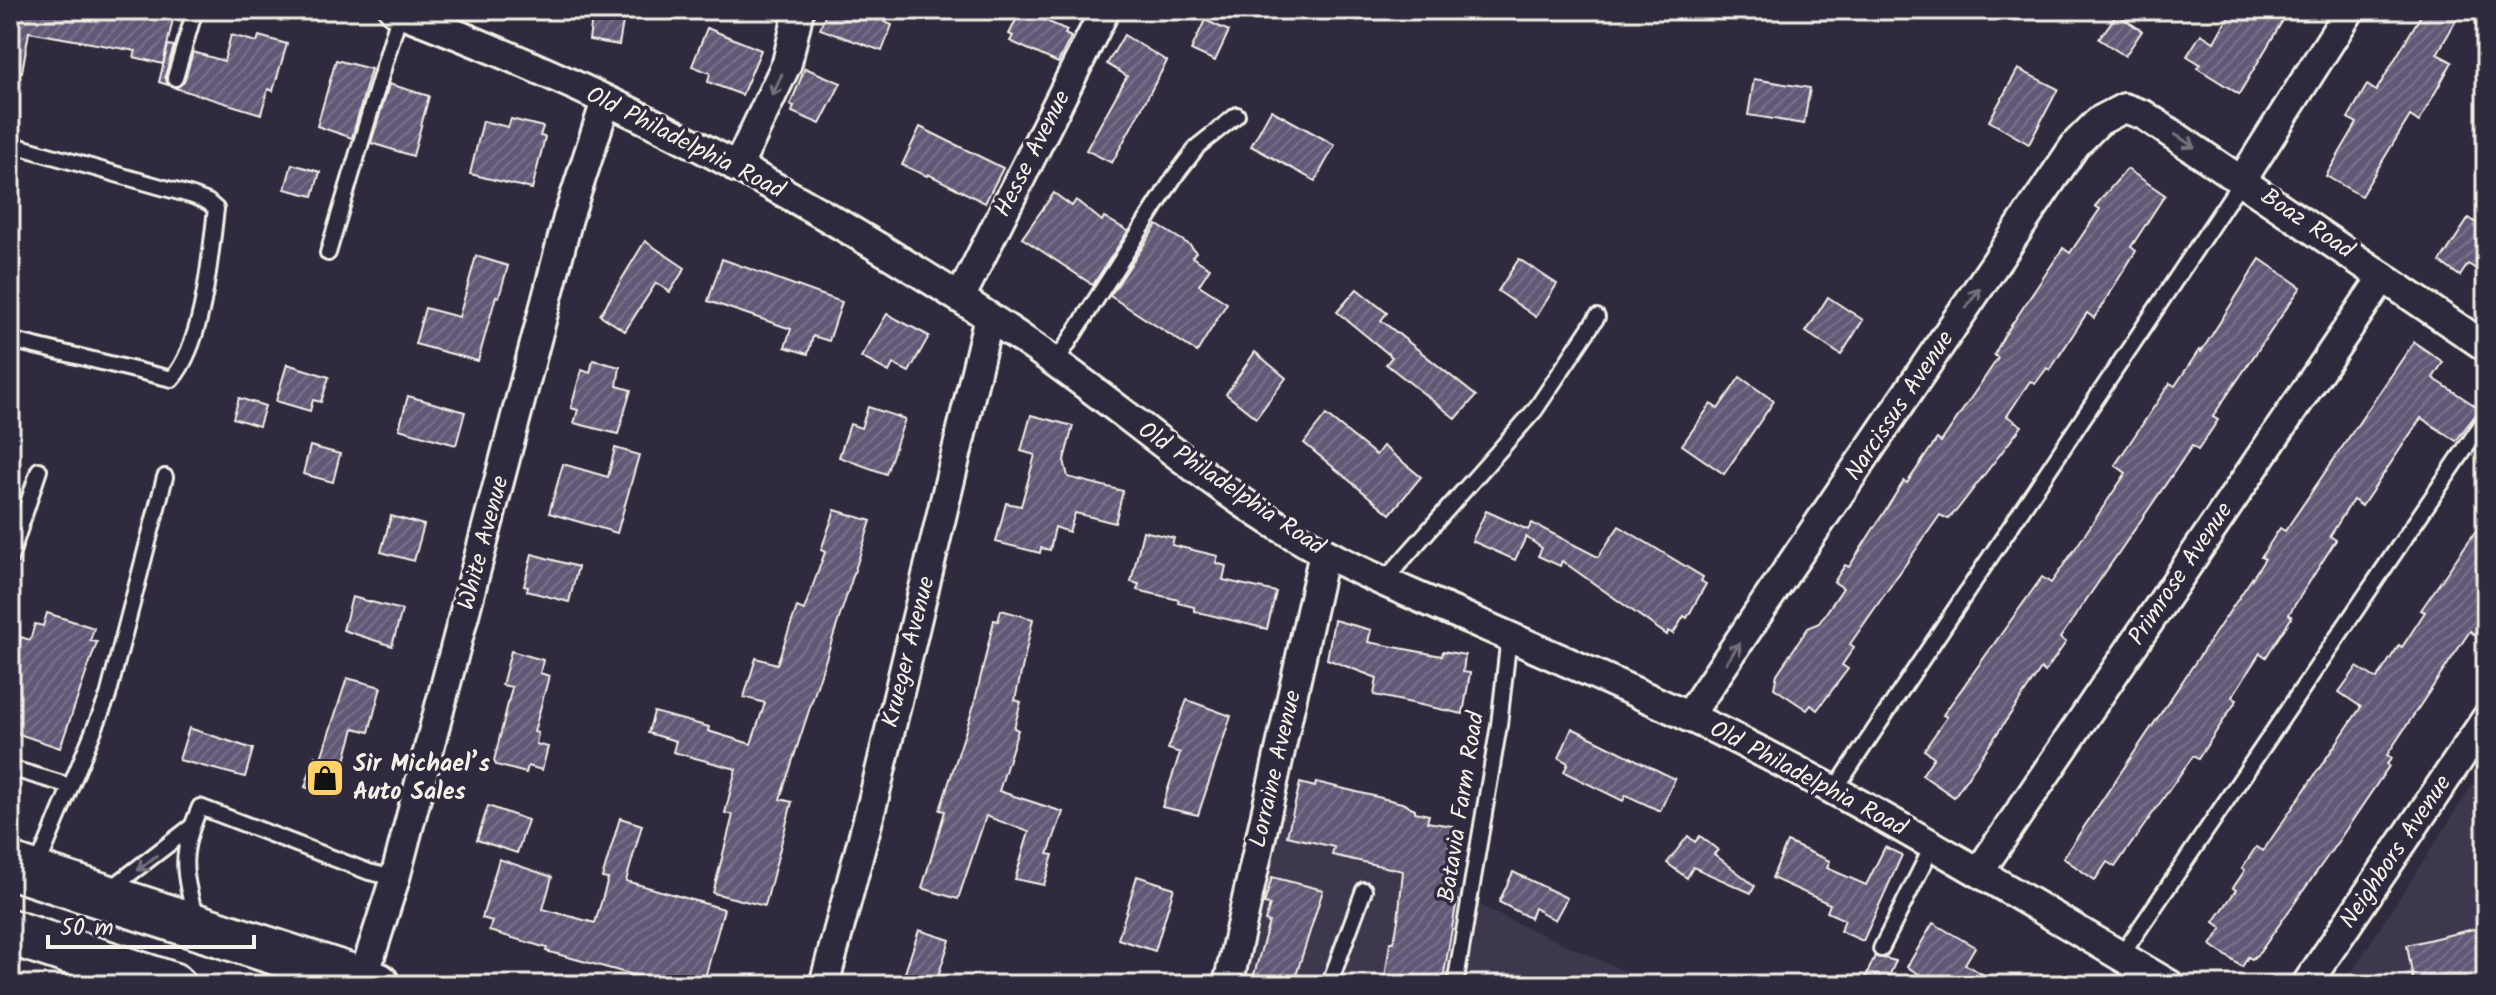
<svg xmlns="http://www.w3.org/2000/svg" width="2496" height="995" font-family="Kalam,sans-serif">
  <style>
    .built { fill: #3e384e }
    .building { fill: url(#building-hatch); stroke: #f4f1e8; stroke-width: 2 }
    .lines { fill: none; stroke-linecap: round; stroke-linejoin: round }
    .service-casing { stroke: #f4f1e8; stroke-width: 20 }
    .minor-casing { stroke: #f4f1e8; stroke-width: 34 }
    .trunk-casing { stroke: #f4f1e8; stroke-width: 50 }
    .service { stroke: #2f2a3d; stroke-width: 14 }
    .minor { stroke: #2f2a3d; stroke-width: 28 }
    .trunk { stroke: #2f2a3d; stroke-width: 44 }
    .oneway { stroke: #747079 }
    .labels { text-anchor: middle; dominant-baseline: central; stroke-width: 7; stroke-linejoin: round; paint-order: stroke }
    .street-label { font-size: 24px; fill: #f4f1e8; stroke: #2f2a3d }
    .poi-label { font-size: 24px; font-weight: bold; fill: #f4f1e8; stroke: #2f2a3d; text-anchor: start }
  </style>
  <defs>
    <pattern id="building-hatch" width="6" height="6" patternUnits="userSpaceOnUse" patternTransform="scale(2)"><rect width="6" height="6" fill="#625976"/><path d="M-1 1l2-2M0 6l6-6M5 7l2-2" fill="none" stroke="#79718a"/></pattern>
  </defs>
  <rect width="100%" height="100%" fill="#2f2a3d"/>
  <filter id="ink" filterUnits="userSpaceOnUse"><feTurbulence type="fractalNoise" baseFrequency=".0125" numOctaves="2"/><feDisplacementMap in="SourceGraphic" scale="16" xChannelSelector="R" yChannelSelector="G"/><feConvolveMatrix kernelMatrix="1 2 1 2 8 2 1 2 1" color-interpolation-filters="sRGB"/></filter>
  <g filter="url(#ink)">
    <g class="built">
      <path d="M2486 764V985H2343Z"/>
      <path d="M1283 807 1381 836 1490 911 1656 985H1245Z"/>
    </g>
    <g class="building">
      <path d="M10 10H175L163 64 134 57 136 51 29 32 22 72 10 71Z"/>
      <path d="M593 10H625L619 45 589 40Z"/>
      <path d="M827 10H875L887 14 884 22 892 25 882 51 820 29Z"/>
      <path d="M1021 10 1067 30 1065 34 1071 37 1058 63 1010 41 1013 36 1009 34Z"/>
      <path d="M2232 10H2289L2239 94 2197 68 2200 64 2187 56 2201 34 2214 42Z"/>
      <path d="M2424 10H2462L2437 54 2452 62 2419 122 2410 116 2361 196 2326 176 2357 123 2348 118 2367 85 2376 91Z"/>
      <path d="M2117 14 2142 31 2125 56 2099 39Z"/>
      <path d="M1205 20 1229 31 1215 61 1191 50Z"/>
      <path d="M707 28 761 50 742 95 708 82 710 73 692 66Z"/>
      <path d="M231 35 257 42 259 36 287 44 273 91 268 89 261 114 175 88 184 82 193 52 224 61Z"/>
      <path d="M1124 35 1167 61 1112 163 1086 150 1127 76 1107 64Z"/>
      <path d="M168 45 174 46 165 76 168 85 159 82Z"/>
      <path d="M336 60 371 69 352 138 317 126Z"/>
      <path d="M805 68 841 83 820 124 792 112 794 106 790 105Z"/>
      <path d="M2018 69 2058 89 2029 144 1989 121Z"/>
      <path d="M1754 79 1810 88 1804 124 1748 115Z"/>
      <path d="M389 84 429 96 413 156 371 143Z"/>
      <path d="M1271 110 1335 145 1315 181 1251 146Z"/>
      <path d="M511 119 543 127 540 136 545 137 532 189 470 174 483 121 508 127Z"/>
      <path d="M920 127 1003 168 985 203 928 174 927 176 902 165Z"/>
      <path d="M292 164 320 172 313 196 285 189Z"/>
      <path d="M2127 169 2165 195 2131 247 2136 251 2094 318 2087 313 2050 370 2047 368 2035 384 2030 381 2007 416 2022 426 1956 511 1948 519 1940 515 1850 644 1854 647 1842 665 1848 669 1817 710 1811 705 1807 710 1774 688 1777 674 1808 628 1819 623 1843 588 1834 582 1845 565 1849 567 1904 481 1907 483 1937 439 1941 442 1998 358 1994 355 2004 336 2041 281 2063 248 2070 253 2100 209 2095 206Z"/>
      <path d="M1054 193 1072 206 1076 200 1102 221 1104 217 1128 231 1093 285 1022 238Z"/>
      <path d="M2469 218 2486 229V275L2468 264 2460 276 2440 262Z"/>
      <path d="M1157 225 1190 245 1196 252 1192 257 1210 268 1199 285 1227 303 1197 352 1110 296Z"/>
      <path d="M645 241 685 268 670 292 656 283 625 331 600 315Z"/>
      <path d="M476 256 508 266 499 297 496 296 478 361 415 344 425 308 459 317Z"/>
      <path d="M722 259 842 302 829 341 813 336 808 354 785 347 791 329 708 301Z"/>
      <path d="M1519 259 1557 284 1536 317 1498 291Z"/>
      <path d="M2260 259 2301 287 2215 413 2213 417 2218 420 2198 450 2192 446 2060 638 2066 642 2045 672 2041 669 1954 797 1922 775 1934 757 1924 750 1947 717 1943 715 2042 577 2051 583 2077 546 2126 473 2115 465 2170 383 2175 386 2199 350 2201 352Z"/>
      <path d="M1357 289 1387 313 1381 320 1476 396 1456 419 1386 364 1392 357 1337 312Z"/>
      <path d="M1828 297 1863 320 1841 355 1806 332Z"/>
      <path d="M887 314 929 336 909 372 893 364 889 372 861 357Z"/>
      <path d="M2414 342 2443 362 2433 378 2480 409 2456 441 2421 418 2362 506 2353 500 2330 536 2336 540 2289 614 2292 617 2266 657 2260 653 2232 697 2237 700 2198 759 2193 756 2115 867 2107 862 2095 880 2063 858 2265 559 2261 557 2280 528 2285 531Z"/>
      <path d="M1255 352 1286 378 1256 418 1226 394Z"/>
      <path d="M593 360 620 367 617 386 631 390 618 434 574 423 578 410 571 408 578 382 582 370 590 373Z"/>
      <path d="M287 364 329 377 321 402 313 400 310 411 276 401Z"/>
      <path d="M1740 377 1774 401 1724 474 1682 445 1711 404 1718 409Z"/>
      <path d="M408 396 465 412 456 445 399 429Z"/>
      <path d="M239 398 265 406 259 426 233 418Z"/>
      <path d="M868 407 905 419 886 474 839 457 850 424 861 428Z"/>
      <path d="M1031 415 1073 426 1064 460 1068 477 1123 491 1115 523 1075 513 1069 532 1055 527 1050 550 1041 548 1040 553 996 542 1006 503 1021 506 1035 455 1021 451Z"/>
      <path d="M1326 415 1376 455 1383 446 1421 477 1390 514 1304 443Z"/>
      <path d="M310 446 340 454 333 482 303 474Z"/>
      <path d="M615 448 639 455 617 533 549 513 563 464 608 477Z"/>
      <path d="M835 510 871 521 780 799 792 802 765 906 713 893 733 815 725 813 736 769 673 752 676 741 648 733 654 712 709 727 708 731 751 744 765 703 744 697 756 658 777 664 797 607 804 610 825 552 821 550Z"/>
      <path d="M1486 511 1528 530 1532 523 1598 557 1619 526 1703 577 1701 581 1706 584 1687 618 1684 616 1673 634 1668 631 1667 635 1562 561 1560 566 1538 556 1542 548 1526 537 1515 560 1472 541Z"/>
      <path d="M391 516 424 525 414 561 381 552Z"/>
      <path d="M2486 516V618L2474 634 2470 631 2387 755 2392 758 2387 764 2389 766 2339 840 2260 952 2252 959 2248 957 2242 967 2211 945 2222 928 2214 922 2236 890 2233 888 2245 870 2242 868 2256 847 2263 851 2361 707 2339 692 2357 667 2377 679 2399 645 2402 647 2425 612 2421 610Z"/>
      <path d="M1143 531 1174 538 1172 545 1218 556 1216 563 1226 566 1223 580 1276 592 1267 629 1194 611V607L1178 603 1179 600 1137 590 1139 584 1131 582Z"/>
      <path d="M532 554 578 567 569 602 527 591 528 587 524 586Z"/>
      <path d="M352 597 402 610 392 646 343 630Z"/>
      <path d="M1001 610 1033 619 1015 700 1021 702 1014 728 1018 730 999 791 1063 812 1048 854 1053 855 1044 885 1015 879 1029 832 986 816 958 899 922 888 945 811 940 810 974 705 994 620 998 621Z"/>
      <path d="M47 613 94 628 90 641 97 642 60 748 10 731V672L21 637 30 640 35 624 43 626Z"/>
      <path d="M1334 620 1371 630 1368 642 1442 656 1443 651 1465 655 1463 672 1470 673 1463 714 1374 695 1377 678 1327 659Z"/>
      <path d="M511 651 543 660 540 673 549 676 534 732 538 733 536 744 548 747 542 770 528 766 526 773 496 765 494 761 512 687 502 685Z"/>
      <path d="M347 678 381 687 369 732 354 728 335 797 305 787 315 756 321 758Z"/>
      <path d="M1187 700 1231 716 1198 815 1162 807 1180 753 1168 749Z"/>
      <path d="M189 728 253 749 245 777 179 760Z"/>
      <path d="M1572 728 1675 779 1660 811 1626 795 1623 801 1564 772 1568 763 1559 758Z"/>
      <path d="M1316 782 1402 803 1415 809V812L1429 815 1427 822 1453 826 1441 897 1457 900 1442 985H1384L1390 942H1394L1398 920 1403 871 1332 855 1334 847 1287 836 1300 783 1315 787Z"/>
      <path d="M488 806 528 820 517 853 477 840Z"/>
      <path d="M620 818 642 825 626 881 724 909 703 985H670L546 951 547 948 489 931 492 921 482 918 499 859 552 877 543 909 595 923 608 879 602 878Z"/>
      <path d="M1688 836 1695 842 1700 836 1718 850 1714 854 1755 886 1751 893 1693 867 1687 878 1667 863Z"/>
      <path d="M1787 842 1830 861 1827 868 1866 885 1885 847 1902 855 1863 941 1840 931 1845 920 1827 912 1830 904 1772 878Z"/>
      <path d="M1513 872 1567 898 1555 920 1534 908 1530 918 1499 902Z"/>
      <path d="M1137 876 1174 888 1155 951 1118 939Z"/>
      <path d="M1272 877 1323 890 1293 985 1253 978 1269 922 1265 921 1270 905 1264 904Z"/>
      <path d="M1933 923 1975 947 1965 964 2001 985H1937L1907 967Z"/>
      <path d="M2486 926V985H2414L2407 945Z"/>
      <path d="M919 930 950 940 935 985H901Z"/>
      <path d="M1875 956 1896 961 1885 985H1862Z"/>
    </g>
    <g class="lines">
      <defs>
        <g id="service">
          <path d="M175 78 195 10"/>
          <path d="M10 144 193 196 208 202 216 209C210 257 204 342 172 379L10 340"/>
          <path d="M328 253 400 12"/>
          <path d="M1056 362 1175 176 1198 146 1237 115"/>
          <path d="M10 558 39 470"/>
          <path d="M1383 582 1535 410 1597 317"/>
          <path d="M10 768 70 786"/>
          <path d="M1834 791 2242 180"/>
          <path d="M36 870 108 696 165 477"/>
          <path d="M109 890 191 827"/>
          <path d="M196 919C183 870 179 855 200 807L369 872 395 878"/>
          <path d="M1881 949 1933 845"/>
          <path d="M2121 956 2486 418"/>
          <path d="M1329 985 1364 890"/>
          <path d="M1455 985 1499 725 1509 636"/>
        </g>
        <g id="minor">
          <path d="M394 10C616 93 829 209 1025 341 1127 410 1217 495 1325 553 1373 579 1424 599 1474 621 1564 661 1655 699 1744 743 1890 817 2029 902 2170 985"/>
          <path d="M737 168 787 63 799 10"/>
          <path d="M2242 180 2350 10"/>
          <path d="M960 298 1105 10"/>
          <path d="M1688 717 2076 144 2099 121 2124 108 2144 115 2486 347"/>
          <path d="M1979 872 2383 277"/>
          <path d="M361 985 395 878 568 218 606 101"/>
          <path d="M824 985 873 801 989 317"/>
          <path d="M1228 985 1324 553"/>
          <path d="M2306 985 2486 719"/>
        </g>
        <g id="trunk">
          <path d="M10 866 377 985"/>
          <path d="M10 932 172 985"/>
        </g>
      </defs>
      <use href="#service" class="service-casing"/>
      <use href="#minor" class="minor-casing"/>
      <use href="#trunk" class="trunk-casing"/>
      <use href="#service" class="service"/>
      <use href="#minor" class="minor"/>
      <use href="#trunk" class="trunk"/>
    </g>
    <defs><path id="oneway-shaft" d="M-6 0H5M1.5-3L5.5 0L1.5 3" fill="none" stroke-width="1.6" stroke-linecap="round" stroke-linejoin="round" transform="scale(2)"/></defs>
    <g class="oneway">
      <use href="#oneway-shaft" transform="translate(777 85) rotate(114)"/>
      <use href="#oneway-shaft" transform="translate(2185 141) rotate(33)"/>
      <use href="#oneway-shaft" transform="translate(1973 298) rotate(-56)"/>
      <use href="#oneway-shaft" transform="translate(1733 653) rotate(-55)"/>
      <use href="#oneway-shaft" transform="translate(147 863) rotate(141)"/>
    </g>
  </g>
  <defs>
    <symbol id="shop-square" viewBox="-11 -11 22 22"><rect x="-9" y="-9" width="18" height="18" rx="4" fill="#ffd166" stroke="#2f2a3d"/><path d="M-5-2.5h2.3a2.7 3.5 0 0 1 5.4 0H5L5.5 6h-11ZM-1.5-2.5h3a1.5 2.3 0 0 0-3 0Z" fill="#111"/></symbol>
  </defs>
  <g fill-rule="evenodd">
    <use href="#shop-square" x="303" y="756" width="44" height="44"/>
  </g>
  <g class="labels">
    <g class="street-label">
      <text transform="translate(685 143) rotate(27)">Old Philadelphia Road</text>
      <text transform="translate(1033 154) rotate(-63)">Hesse Avenue</text>
      <text transform="translate(2307 224) rotate(34)">Boaz Road</text>
      <text transform="translate(1900 406) rotate(-56)">Narcissus Avenue</text>
      <text transform="translate(1231 489) rotate(34)">Old Philadelphia Road</text>
      <text transform="translate(484 543) rotate(-75)">White Avenue</text>
      <text transform="translate(2181 574) rotate(-56)">Primrose Avenue</text>
      <text transform="translate(909 652) rotate(-76)">Krueger Avenue</text>
      <text transform="translate(1276 769) rotate(-77)">Lorraine Avenue</text>
      <text transform="translate(1808 779) rotate(28)">Old Philadelphia Road</text>
      <text transform="translate(1462 807) rotate(-81)">Batavia Farm Road</text>
      <text transform="translate(2396 852) rotate(-56)">Neighbors Avenue</text>
    </g>
    <g class="poi-label">
      <text x="353" y="764">Sir Michael’s<tspan x="353" dy="28">Auto Sales</tspan></text>
    </g>
  </g>
  <rect width="2496" height="995" fill="none" stroke="#2f2a3d" stroke-width="40"/>
  <rect x="20" y="20" width="2456" height="955" fill="none" stroke="#f4f1e8" stroke-width="3" filter="url(#ink)"/>
  <path d="M48 935v12h206v-12" fill="none" stroke="#f4f1e8" stroke-width="4"/>
  <text x="60" y="935" font-size="24" fill="#f4f1e8" stroke="#2f2a3d" stroke-width="6" paint-order="stroke">50 m</text>
</svg>
